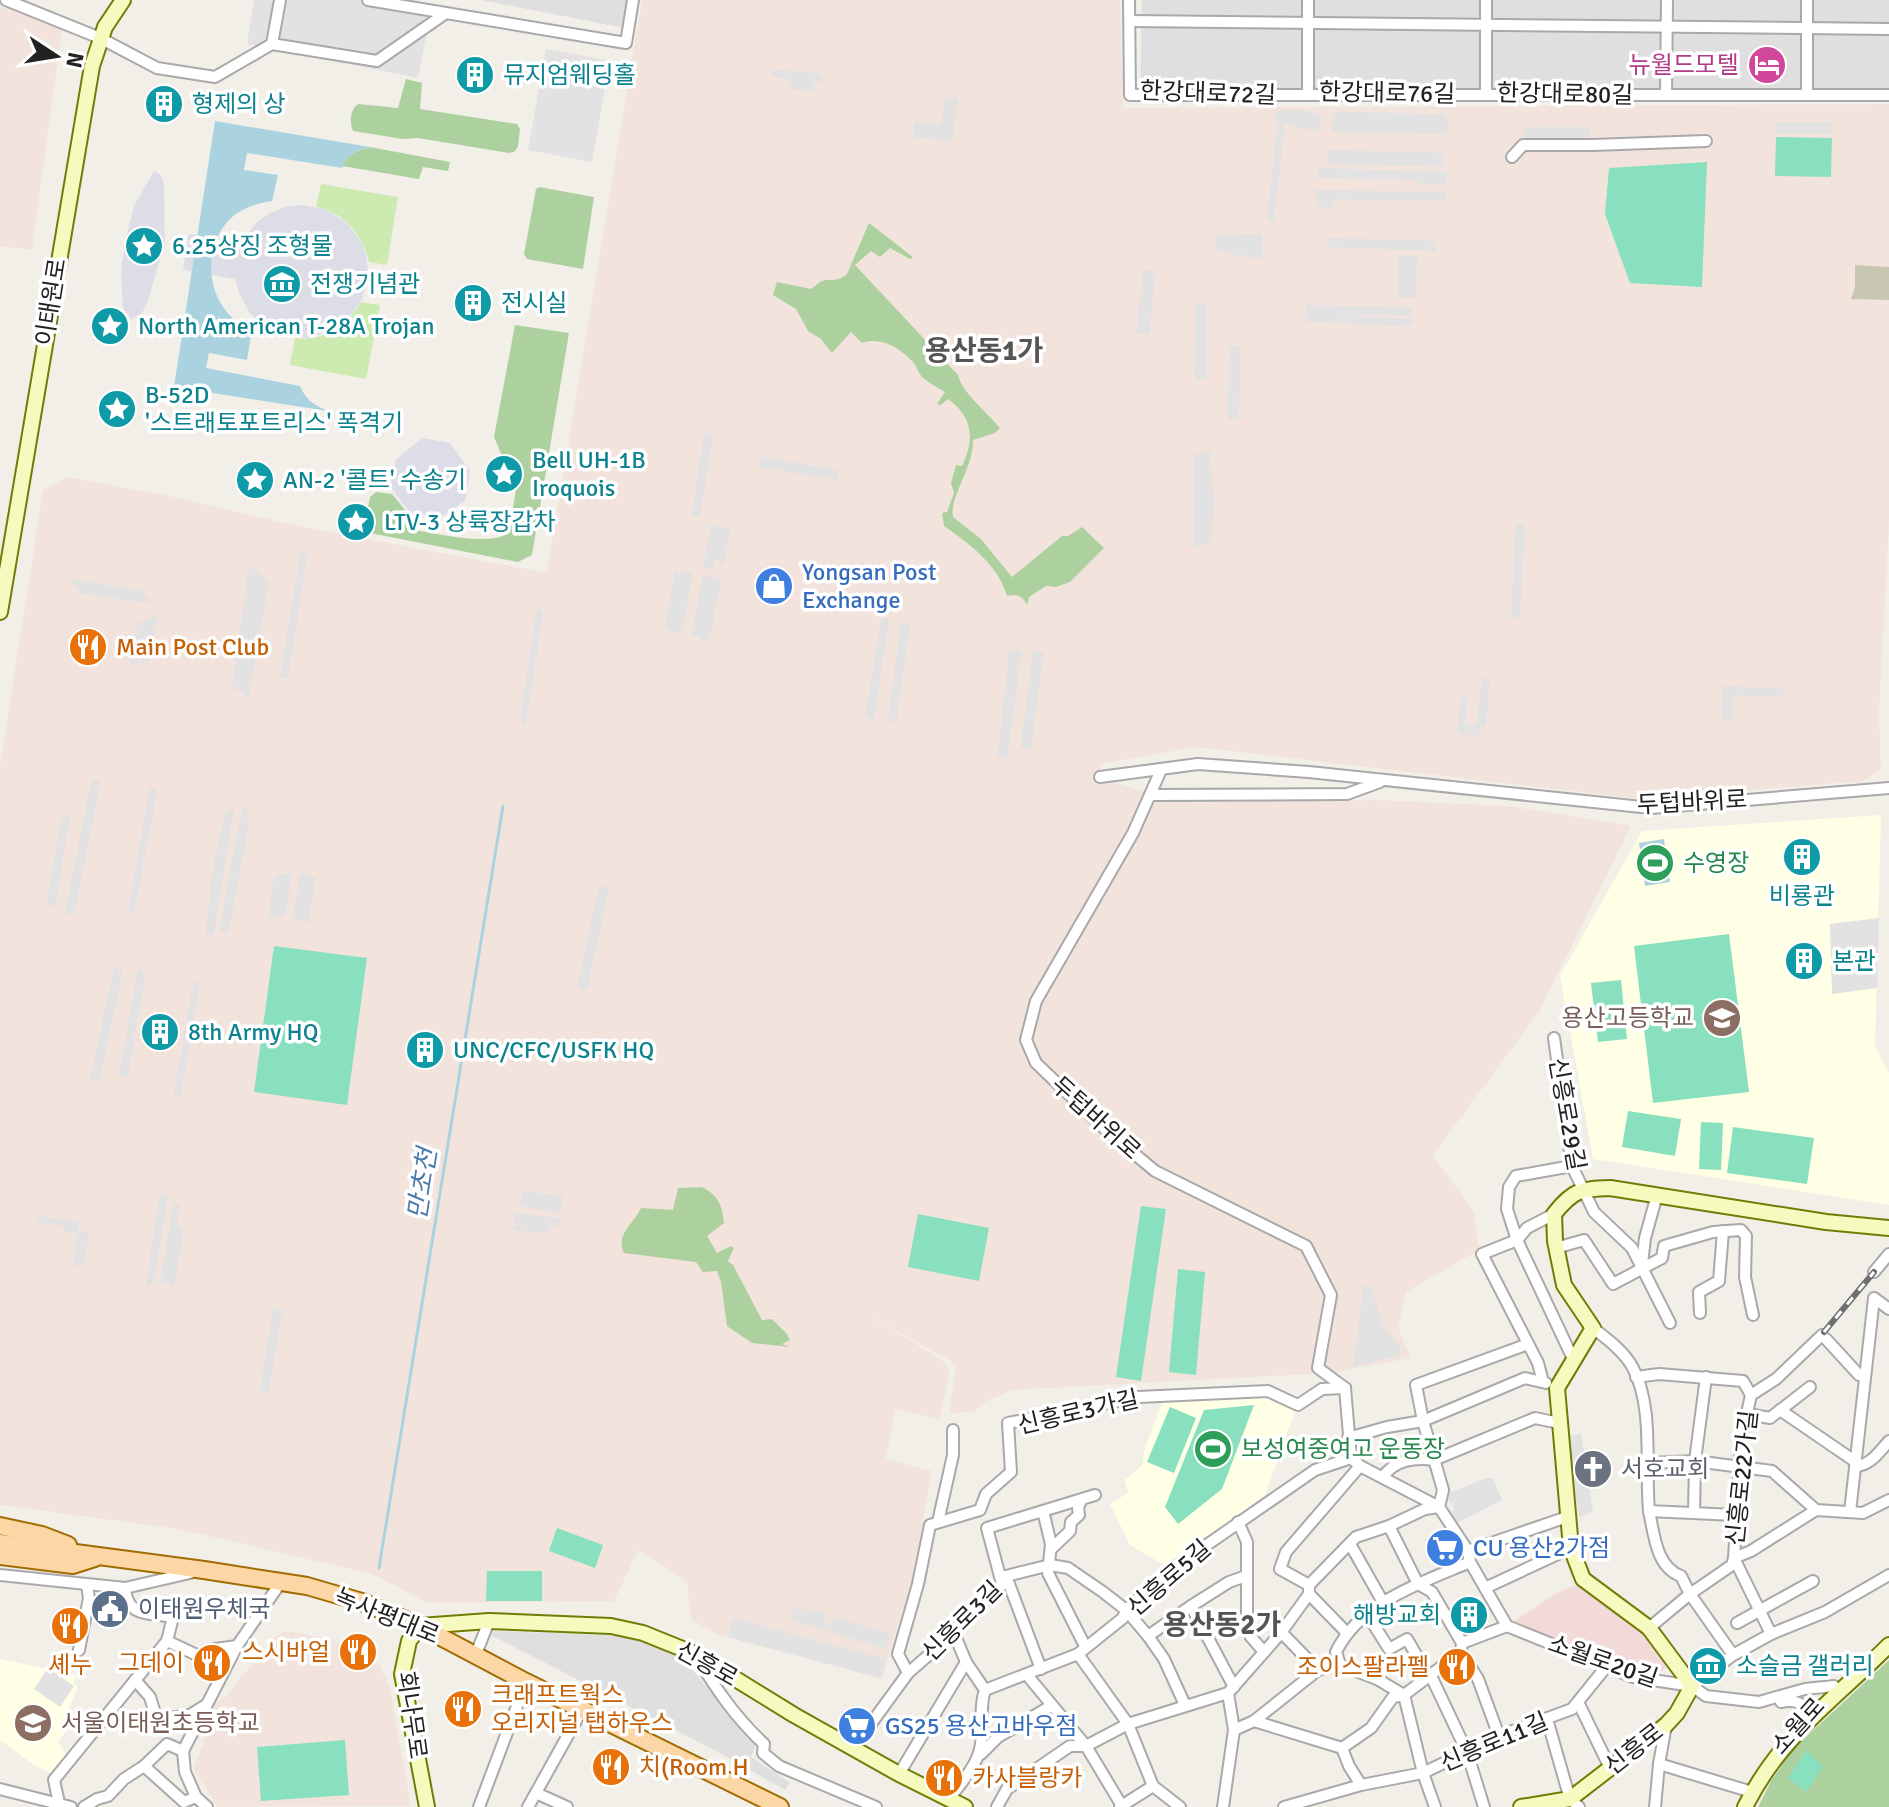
<svg xmlns="http://www.w3.org/2000/svg" width="1889" height="1807" font-family="Signika,'Noto Sans KR',sans-serif">
  <style>
    .residential { fill: #e0dfdf }
    .commercial { fill: #f2dad9 }
    .education { fill: #ffffe5 }
    .military { fill: #f3e3dd }
    .construction { fill: #c7c7b4 }
    .grass { fill: #cdebb0 }
    .forest { fill: #add19e }
    .pitch { fill: #88e0be }
    .parking { fill: #e2e2e2 }
    .plaza { fill: #dddde8 }
    .water { fill: #aad3df }
    .lines { fill: none; stroke-linecap: round; stroke-linejoin: round }
    .stream { stroke: #aad3df; stroke-width: 3 }
    .street-casing { stroke: #a9a9a9; stroke-width: 14 }
    .secondary-casing { stroke: #707d05; stroke-width: 18 }
    .primary-casing { stroke: #a06b00; stroke-width: 20 }
    .street { stroke: #fff; stroke-width: 10 }
    .secondary { stroke: #f7fabf; stroke-width: 14 }
    .primary { stroke: #fcd6a4; stroke-width: 16 }
    .rail-casing { stroke: #707070; stroke-width: 6 }
    .rail { stroke: #fff; stroke-width: 3; stroke-dasharray: 9; stroke-linecap: butt }
    .labels { text-anchor: middle; dominant-baseline: central; stroke-width: 7; stroke-linejoin: round; paint-order: stroke }
    .hotel-label { font-size: 24px; fill: #b23c85; stroke: #fff; text-anchor: end }
    .culture-label { font-size: 24px; fill: #0d838f; stroke: #fff; text-anchor: start }
    .street-label { font-size: 24px; fill: #222; stroke: #fff }
    .shop-label { font-size: 24px; fill: #366cbe; stroke: #fff; text-anchor: start }
    .food-label { font-size: 24px; fill: #c56008; stroke: #fff; text-anchor: start }
    .leisure-label { font-size: 24px; fill: #27864d; stroke: #fff; text-anchor: start }
    .education-label { font-size: 24px; fill: #785e54; stroke: #fff; text-anchor: end }
    .worship-label { font-size: 24px; fill: #5b616d; stroke: #fff; text-anchor: start }
    .service-label { font-size: 24px; fill: #4e5e75; stroke: #fff; text-anchor: start }
    .water-label { font-size: 26px; font-style: italic; fill: #4a7aab; stroke: #fff }
    .quarter-label { font-size: 28px; font-weight: bold; fill: #555; stroke: #fff }
  </style>
  <rect width="100%" height="100%" fill="#f2efe9"/>
  <g class="residential">
    <path d="M481 0H629L625 28Z"/>
    <path d="M1142 0H1889V92H1140Z"/>
    <path d="M494 1631 631 1636 681 1656 736 1723 757 1742 751 1757 790 1783 785 1790 720 1753 491 1635Z"/>
  </g>
  <path class="commercial" d="M1582 1582 1635 1618 1671 1661 1665 1669 1658 1674 1617 1665 1513 1622 1555 1594Z"/>
  <g class="education">
    <path d="M1881 815 1875 1047 1889 1073V1205L1593 1159 1560 976 1642 831Z"/>
    <path d="M1273 1397 1297 1406 1265 1495 1169 1568 1130 1545 1110 1504 1128 1493 1125 1480 1143 1464 1144 1451 1162 1403Z"/>
    <path d="M0 1659 76 1675 74 1684 78 1687 66 1716 67 1730 58 1742 67 1756 54 1775 34 1765 0 1740Z"/>
  </g>
  <g class="military">
    <path d="M642 0H1120L1123 108 1889 104V523L1879 713 1881 770 1863 781 1640 799 1196 747 1100 764V777L1171 802 1377 800 1508 806 1631 826 1539 1012 1433 1155 1474 1212 1479 1250 1406 1292 1398 1328 1411 1358 1330 1373 1013 1390 985 1402 975 1411 949 1414 956 1364 870 1316 944 1361 950 1371 940 1419 895 1409 886 1459 932 1471 914 1572 882 1679 719 1635 691 1620 687 1581 638 1550 614 1601 428 1603 372 1574 178 1529 0 1505V766L43 490 67 477 174 497 294 525 547 573Z"/>
    <path d="M0 6 62 29 32 250 0 246Z"/>
    <path d="M286 1631 332 1639 369 1665 379 1664 390 1687 411 1806 218 1807 193 1769 203 1744 208 1709 225 1697 273 1638Z"/>
  </g>
  <path class="construction" d="M1855 265 1889 267V300L1851 299 1855 287Z"/>
  <g class="grass">
    <path d="M321 184 398 197 387 265 369 262C362 234 345 213 316 207Z"/>
    <path d="M361 302 380 305 366 379 290 365 295 338C323 342 347 326 361 302Z"/>
  </g>
  <g class="forest">
    <path d="M406 79 422 83 420 109 517 124 520 129 518 147 514 152 509 153 418 138 403 139 353 131C349 122 350 110 358 104L398 108Z"/>
    <path d="M370 147 450 162 448 171 423 167 419 179 342 166C347 154 358 150 370 147Z"/>
    <path d="M539 187 594 197 583 269 527 259 524 254 536 189Z"/>
    <path d="M869 223 913 257 910 259 890 248 880 257 871 251 855 265 958 375C962 393 987 412 1000 428L995 433 973 440C974 466 949 498 953 517L981 539 1012 577 1062 536H1068L1082 527 1104 548 1070 582 1056 587 1046 586 1029 597 1027 605C1022 596 1017 593 1007 596 999 566 969 543 944 526L942 513 947 512 954 493 951 483 956 465 962 466C975 439 973 417 948 399L941 405 937 404 945 392C938 388 930 383 923 378 919 374 917 367 913 362 901 349 881 336 862 343L851 332 832 353 821 339 808 331 796 309 773 295 777 282 811 289C814 287 817 284 820 282 829 277 836 284 847 274Z"/>
    <path d="M515 325 569 333 532 555 518 562 370 533 364 527 370 497 376 492 392 494 406 511 407 525 413 530C437 533 488 547 509 533L516 489 494 437Z"/>
    <path d="M702 1187C719 1196 722 1205 724 1223L707 1236 717 1253 731 1246 734 1248 728 1261 733 1265 762 1320 772 1319 786 1333 790 1340 782 1344 790 1347 752 1343 727 1326 721 1282 717 1271 703 1272 696 1262 624 1253C615 1234 634 1224 641 1208L673 1210 678 1188Z"/>
    <path d="M1889 1660V1807H1758L1771 1781 1794 1748Z"/>
  </g>
  <g class="pitch">
    <path d="M1776 137 1832 138 1831 177 1775 176Z"/>
    <path d="M1707 162 1702 287 1630 283 1605 214 1609 168Z"/>
    <path d="M1729 934 1749 1092 1653 1103 1634 946Z"/>
    <path d="M274 946 367 958 347 1105 254 1092Z"/>
    <path d="M1621 980 1627 1039 1598 1042 1591 983Z"/>
    <path d="M1628 1111 1681 1119 1675 1156 1622 1147Z"/>
    <path d="M1701 1122 1723 1123 1721 1170 1699 1169Z"/>
    <path d="M1733 1127 1814 1138 1807 1184 1727 1173Z"/>
    <path d="M1141 1206 1166 1209 1141 1381 1116 1377Z"/>
    <path d="M918 1214 989 1228 979 1281 908 1267Z"/>
    <path d="M1178 1269 1205 1272 1196 1375 1169 1372Z"/>
    <path d="M1254 1405 1222 1489 1178 1524 1165 1507 1204 1410Z"/>
    <path d="M1170 1407 1196 1418 1174 1473 1147 1462Z"/>
    <path d="M557 1528 603 1545 595 1568 549 1551Z"/>
    <path d="M487 1571H542V1601H486Z"/>
    <path d="M345 1740 349 1795 261 1801 257 1747Z"/>
    <path d="M1807 1750 1823 1767 1806 1792 1788 1778Z"/>
  </g>
  <g class="parking">
    <path d="M254 0H396L432 6 418 78 247 44Z"/>
    <path d="M546 49 610 61 592 162 528 150Z"/>
    <path d="M773 69 823 74 822 82H813L817 92 791 89 786 78 772 77Z"/>
    <path d="M945 97 958 98 952 142 913 137 915 122 941 125Z"/>
    <path d="M1301 110 1320 115 1321 122 1318 132 1285 124 1274 221H1266L1277 132 1276 111Z"/>
    <path d="M1333 112 1444 114 1448 121 1447 134 1332 132Z"/>
    <rect x="1776" y="122" width="56" height="12"/>
    <path d="M1524 127H1589V138L1524 139Z"/>
    <path d="M1329 150 1444 153V167L1328 164Z"/>
    <path d="M1317 168 1447 172V185L1418 184V180L1317 178Z"/>
    <path d="M1315 190 1445 192V201L1333 199 1332 207H1317Z"/>
    <path d="M1262 234V258H1250L1249 255 1235 256 1234 253 1216 251V235Z"/>
    <path d="M1328 238 1436 241V251L1328 247Z"/>
    <path d="M1398 255 1417 256 1416 298H1397Z"/>
    <path d="M1143 270 1156 271 1149 335 1136 333Z"/>
    <path d="M1196 304H1207L1206 380H1195Z"/>
    <path d="M1306 305 1412 307V316L1314 314 1414 319 1409 327 1302 321 1307 314Z"/>
    <path d="M1229 346H1240L1239 419H1228Z"/>
    <path d="M704 433 713 434 700 517 692 515Z"/>
    <path d="M1210 451 1214 498 1212 542 1193 549V455Z"/>
    <path d="M761 457 838 470 837 480 759 467Z"/>
    <path d="M1516 523 1525 524 1520 619 1511 618Z"/>
    <path d="M711 524 722 526 730 531 724 565 716 559 714 569 703 567Z"/>
    <path d="M308 551 288 677 280 679 300 554Z"/>
    <path d="M249 566 269 580 249 698 232 686Z"/>
    <path d="M675 570 682 575 683 570 693 572 682 634 672 632 665 627Z"/>
    <path d="M703 574 721 580 710 636 704 643 699 637 691 636Z"/>
    <path d="M71 579 142 591 152 604 80 593Z"/>
    <path d="M537 607 543 612 526 727 520 721Z"/>
    <path d="M157 616 150 661 130 665 138 622Z"/>
    <path d="M881 618 889 619 874 719 865 718Z"/>
    <path d="M901 623 910 624 896 723 888 721Z"/>
    <path d="M1009 650 1022 651 1007 758 998 757Z"/>
    <path d="M1033 651 1044 653 1031 749 1021 747Z"/>
    <path d="M1482 677 1490 678 1486 726H1480L1479 736 1457 734 1461 696 1468 697 1465 725 1477 726Z"/>
    <path d="M1723 686 1784 689 1783 697 1733 695 1732 719H1721Z"/>
    <path d="M92 779 101 781 74 915 65 913Z"/>
    <path d="M150 786 157 792 134 915 128 911Z"/>
    <path d="M244 806 249 811 248 829 228 934 220 930V927L232 857Z"/>
    <path d="M234 808 214 935 206 934 212 874 225 813Z"/>
    <path d="M70 815 56 904 46 909 61 818Z"/>
    <path d="M292 873 285 916 268 918 274 876Z"/>
    <path d="M300 873 316 878 308 924 293 917Z"/>
    <path d="M599 886 609 888 587 990 577 988Z"/>
    <path d="M1879 918 1877 988 1832 994 1830 924Z"/>
    <path d="M114 968 123 970 99 1082 90 1080Z"/>
    <path d="M138 970 146 972 128 1077 119 1075Z"/>
    <path d="M200 982 181 1096 173 1099 193 983Z"/>
    <path d="M522 1191 563 1196 561 1213 520 1206Z"/>
    <path d="M168 1194 154 1283 146 1287 159 1196Z"/>
    <path d="M174 1200 180 1207 177 1224 184 1230 174 1287 160 1282Z"/>
    <path d="M515 1213 560 1218 558 1226H550L548 1232 543 1233 512 1230 516 1222H514Z"/>
    <path d="M37 1215 79 1222 78 1232 89 1233 83 1267 73 1265 78 1234 64 1232V1226L36 1222Z"/>
    <path d="M1364 1285 1371 1286 1382 1323 1401 1349 1399 1355 1353 1367Z"/>
    <path d="M273 1308 282 1309 269 1393 260 1392Z"/>
    <path d="M1581 1433 1593 1512 1579 1517 1567 1437Z"/>
    <path d="M1487 1478H1493L1502 1500 1451 1526 1445 1516 1455 1509 1449 1500 1444 1499 1446 1494Z"/>
    <path d="M794 1607 825 1613 823 1622 830 1625 832 1617 890 1633 886 1649 791 1620Z"/>
    <path d="M733 1618 886 1659 881 1678 728 1637Z"/>
    <path d="M48 1668 74 1686 60 1707 34 1689Z"/>
  </g>
  <g class="plaza">
    <path d="M154 171 161 175 164 184 165 241 148 301 142 313 131 320 123 307 121 272 125 242 134 206Z"/>
    <path d="M303 205 327 210 347 223 362 243 367 259 368 275 362 300 352 314 332 331 308 338 277 333 264 327 249 312 239 293 235 279 183 270 189 234 242 241 256 223 268 214 288 206Z"/>
    <path d="M423 438 450 443 470 471 465 501 440 518 410 513 390 486 396 459Z"/>
  </g>
  <g class="water">
    <path d="M215 121 370 147C357 150 347 154 342 168L247 153 244 170 278 175 272 201C258 203 242 208 231 218 197 251 208 313 252 330L247 360 209 353 206 368 300 386C305 399 315 406 328 411L174 387Z"/>
    <path d="M1664 839 1670 882 1645 886 1639 843Z"/>
  </g>
  <g class="lines">
    <path class="stream" d="M379 1568 503 806"/>
    <defs>
      <g id="street">
        <path d="M6 0 100 38 157 68 215 77 272 44"/>
        <path d="M280 0 272 44 377 61 446 13"/>
        <path d="M368 0 626 43 633 0"/>
        <path d="M1129 0 1130 95H1889"/>
        <path d="M1308 0V95"/>
        <path d="M1486 0V95"/>
        <path d="M1807 0V95"/>
        <path d="M1130 21 1889 29"/>
        <path d="M1666 95 1667 0"/>
        <path d="M1512 157 1523 145H1593L1706 141"/>
        <path d="M1161 770 1133 833 1036 1001 1026 1040 1036 1063 1107 1131 1155 1171 1306 1246 1331 1295 1318 1368 1345 1388"/>
        <path d="M1100 777 1198 764 1309 772 1651 808 1889 788"/>
        <path d="M1150 795 1347 794 1380 782"/>
        <path d="M1554 1038 1572 1166 1594 1212 1632 1248 1670 1323"/>
        <path d="M1572 1166 1516 1176 1509 1187 1507 1209 1517 1240 1574 1361"/>
        <path d="M1556 1248 1584 1240 1613 1284 1662 1258 1664 1246 1713 1232 1741 1230 1746 1236 1745 1277 1753 1315"/>
        <path d="M1642 1264 1645 1238 1657 1195"/>
        <path d="M1874 1272 1889 1254"/>
        <path d="M1700 1313 1699 1292 1719 1281 1723 1231"/>
        <path d="M1593 1328C1607 1339 1624 1351 1633 1368 1654 1407 1645 1467 1649 1511L1735 1515"/>
        <path d="M1826 1339 1859 1375 1865 1376"/>
        <path d="M1636 1377 1659 1374 1743 1381 1751 1395"/>
        <path d="M1543 1382 1538 1363 1482 1254 1517 1240 1527 1228 1554 1214"/>
        <path d="M1345 1388 1351 1458 1360 1466 1439 1507 1468 1551 1470 1562 1507 1626 1633 1677 1692 1686 1706 1696 1759 1702 1805 1689 1834 1686"/>
        <path d="M1780 1410 1856 1462"/>
        <path d="M1748 1414 1770 1418 1810 1387"/>
        <path d="M1348 1438 1387 1427 1423 1421 1525 1378 1546 1383"/>
        <path d="M1648 1463 1695 1461 1772 1471 1816 1510"/>
        <path d="M1855 1466C1870 1466 1879 1452 1889 1441"/>
        <path d="M1383 1477C1394 1460 1415 1457 1434 1460L1535 1418 1559 1423"/>
        <path d="M1043 1511 1051 1544 1048 1573 1085 1646"/>
        <path d="M1649 1511C1654 1534 1656 1567 1681 1576L1690 1594 1733 1655"/>
        <path d="M1850 1512 1874 1298 1889 1309"/>
        <path d="M1694 1513 1695 1461 1706 1377"/>
        <path d="M938 1522 953 1455V1430"/>
        <path d="M1238 1522 1247 1542V1619L1251 1637 1264 1652"/>
        <path d="M1389 1526 1418 1584 1432 1592 1462 1643"/>
        <path d="M1350 1544 1384 1604"/>
        <path d="M1051 1549 1070 1531 1071 1522 1079 1515 1078 1508 1081 1500"/>
        <path d="M1468 1551 1567 1517"/>
        <path d="M0 1575 125 1588 190 1573"/>
        <path d="M1006 1576 1041 1669"/>
        <path d="M1002 1584 987 1528 1095 1495"/>
        <path d="M1309 1585 1280 1569 1286 1552 1360 1466"/>
        <path d="M1485 1588 1571 1548"/>
        <path d="M1309 1594 1346 1632"/>
        <path d="M1367 1614 1389 1649 1407 1639 1429 1677"/>
        <path d="M1737 1623 1813 1581"/>
        <path d="M1649 1628 1690 1594 1732 1565 1734 1558 1751 1551 1816 1510 1863 1513 1889 1500"/>
        <path d="M1281 1632 1318 1670"/>
        <path d="M1771 1634 1734 1558 1741 1440 1751 1395 1776 1379 1822 1335"/>
        <path d="M1148 1636 1191 1606"/>
        <path d="M167 1641 199 1656 215 1649 237 1646"/>
        <path d="M79 1650 89 1598 87 1585"/>
        <path d="M1461 1652 1478 1679 1499 1736"/>
        <path d="M476 1654 489 1621"/>
        <path d="M1078 1654 1128 1724 1153 1786 1180 1807"/>
        <path d="M696 1656C716 1689 736 1718 764 1744L763 1753 779 1766 876 1807"/>
        <path d="M1340 1665 1377 1679 1404 1695 1423 1773 1435 1807"/>
        <path d="M908 1673 898 1654 918 1584 930 1525 980 1510 986 1494 1011 1472 1008 1423 1138 1397 1268 1391 1298 1405 1322 1389 1345 1388"/>
        <path d="M1027 1675 1086 1746 1122 1806"/>
        <path d="M1431 1676 1467 1752 1484 1807"/>
        <path d="M135 1680 150 1697 157 1720 190 1715 206 1705"/>
        <path d="M1692 1686 1733 1655 1771 1634 1825 1612 1889 1575"/>
        <path d="M1234 1687 1191 1606 1229 1582 1246 1576"/>
        <path d="M985 1690 1078 1654 1123 1618 1126 1610 1172 1569 1315 1470 1351 1458"/>
        <path d="M1781 1702C1797 1699 1801 1703 1812 1715"/>
        <path d="M1579 1704 1610 1768"/>
        <path d="M1547 1719 1570 1799 1579 1807"/>
        <path d="M1254 1721 1342 1748 1371 1728 1393 1697 1404 1695 1461 1652 1462 1643 1507 1626"/>
        <path d="M1234 1730 1254 1721 1318 1670 1340 1665 1336 1652C1360 1602 1423 1582 1470 1562"/>
        <path d="M854 1747 908 1673 954 1633 966 1616 1002 1585 1006 1576 1050 1565 1068 1568 1103 1592 1126 1610 1148 1636 1164 1659 1185 1705"/>
        <path d="M1342 1748 1349 1766 1361 1785"/>
        <path d="M981 1754 998 1737 1051 1706"/>
        <path d="M1659 1764 1752 1792"/>
        <path d="M144 1766 184 1802 196 1797"/>
        <path d="M899 1774 966 1662"/>
        <path d="M0 1789 71 1807"/>
        <path d="M536 1793 567 1807"/>
        <path d="M949 1799C960 1784 976 1767 980 1749 985 1730 978 1710 985 1690L966 1662 954 1633"/>
        <path d="M59 1803 54 1780 167 1641 172 1621 171 1617C145 1612 128 1617 125 1588"/>
        <path d="M84 1807 97 1799 108 1796 124 1779 144 1766 167 1744 183 1751"/>
        <path d="M207 1807 196 1797 185 1772 183 1751 237 1646 281 1582"/>
        <path d="M479 1807 526 1682"/>
        <path d="M528 1807 582 1710"/>
        <path d="M997 1807 1007 1789 1070 1746H1086L1128 1724 1228 1693 1280 1634 1309 1594V1585L1356 1537 1389 1526 1425 1509 1439 1507 1443 1490 1423 1421 1416 1385 1528 1344"/>
        <path d="M1120 1807 1153 1786"/>
        <path d="M1223 1807 1234 1730 1228 1693"/>
        <path d="M1284 1807 1361 1785 1423 1773 1499 1736 1572 1709 1606 1667"/>
        <path d="M1655 1807 1659 1764 1666 1725"/>
      </g>
      <g id="secondary">
        <path d="M0 612 92 66 105 27 123 0"/>
        <path d="M427 1807 402 1674 409 1641 420 1626 489 1621 611 1626 643 1633 695 1654 794 1715 899 1774 965 1807"/>
        <path d="M1521 1807 1570 1799 1666 1725 1677 1713 1692 1686 1649 1628 1583 1579 1571 1548 1557 1388 1593 1328 1564 1285 1555 1241 1554 1214C1573 1190 1580 1189 1610 1188L1826 1222 1889 1228"/>
        <path d="M1745 1807C1780 1736 1835 1699 1889 1645"/>
      </g>
      <g id="primary">
        <path d="M0 1526 42 1535 68 1545"/>
        <path d="M0 1543 204 1570 307 1586 362 1602 420 1626 526 1682 780 1807"/>
        <path d="M0 1556 73 1565 95 1558"/>
      </g>
    </defs>
    <use href="#street" class="street-casing"/>
    <use href="#secondary" class="secondary-casing"/>
    <use href="#primary" class="primary-casing"/>
    <use href="#street" class="street"/>
    <use href="#secondary" class="secondary"/>
    <use href="#primary" class="primary"/>
    <defs>
      <path id="rail" d="M1824 1332 1874 1272"/>
    </defs>
    <use href="#rail" class="rail-casing"/>
    <use href="#rail" class="rail"/>
  </g>
  <defs>
    <symbol id="hotel-disc" viewBox="-11 -11 22 22"><circle r="9.5" fill="#d1479c" stroke="#fff"/><path d="M-6-4.5h1.5V1H6V5H4.5V3h-9V5H-6ZM-4 0a1.8 1.8 0 1 1 3.6 0ZM.5 0V-2.5h3Q6-2.5 6 0Z" fill="#fff"/></symbol>
    <symbol id="building-disc" viewBox="-11 -11 22 22"><circle r="9.5" fill="#0f9aa8" stroke="#fff"/><path d="M-4-6H4V6H1V3H-1V6H-4ZM-2.5-4.3h1.7v1.8h-1.7ZM.8-4.3h1.7v1.8H.8ZM-2.5-1h1.7V.8h-1.7ZM.8-1h1.7V.8H.8Z" fill="#fff"/></symbol>
    <symbol id="sight-disc" viewBox="-11 -11 22 22"><circle r="9.5" fill="#0f9aa8" stroke="#fff"/><path d="M0-6L1.8-2.2L6-1.7L2.9 1.2L3.7 5.4L0 3.3L-3.7 5.4L-2.9 1.2L-6-1.7L-1.8-2.2Z" fill="#fff"/></symbol>
    <symbol id="museum-disc" viewBox="-11 -11 22 22"><circle r="9.5" fill="#0f9aa8" stroke="#fff"/><path d="M0-6L6-3V-2H-6V-3ZM-5-1h2V3h-2ZM-1-1h2V3h-2ZM3-1h2V3H3ZM-6 4H6V6H-6Z" fill="#fff"/></symbol>
    <symbol id="shop-disc" viewBox="-11 -11 22 22"><circle r="9.5" fill="#3f7fe0" stroke="#fff"/><path d="M-5-2.5h2.3a2.7 3.5 0 0 1 5.4 0H5L5.5 6h-11ZM-1.5-2.5h3a1.5 2.3 0 0 0-3 0Z" fill="#fff"/></symbol>
    <symbol id="restaurant-disc" viewBox="-11 -11 22 22"><circle r="9.5" fill="#e8710a" stroke="#fff"/><path d="M-5-6h1v4h1v-4h1v4h1v-4h1v5L-1.5 .5V6h-2V.5L-5-1ZM5-6V6H3V1.5H1.5Q1.5-4 5-6Z" fill="#fff"/></symbol>
    <symbol id="stadium-disc" viewBox="-11 -11 22 22"><circle r="9.5" fill="#2e9e5b" stroke="#fff"/><path d="M0-5a6.5 5 0 1 0 0 10a6.5 5 0 1 0 0-10ZM-3.5-1.8h7v3.6h-7Z" fill="#fff"/></symbol>
    <symbol id="school-disc" viewBox="-11 -11 22 22"><circle r="9.5" fill="#8d6e63" stroke="#fff"/><path d="M0-5L7-2L0 1L-7-2ZM-4 1L0 2.5L4 1V4Q0 6-4 4Z" fill="#fff"/></symbol>
    <symbol id="church-disc" viewBox="-11 -11 22 22"><circle r="9.5" fill="#6b7280" stroke="#fff"/><path d="M-1.2-6h2.4v3.5h3.3v2.4h-3.3V6h-2.4V-.1h-3.3v-2.4h3.3Z" fill="#fff"/></symbol>
    <symbol id="supermarket-disc" viewBox="-11 -11 22 22"><circle r="9.5" fill="#3f7fe0" stroke="#fff"/><path d="M-6-5.5h2.5l.6 2H6L4.5 2H-2.5L-4.4-4H-6ZM-1.5 3.2a1.3 1.3 0 1 0 .1 0ZM3 3.2a1.3 1.3 0 1 0 .1 0Z" fill="#fff"/></symbol>
    <symbol id="civic-disc" viewBox="-11 -11 22 22"><circle r="9.5" fill="#5c6f8a" stroke="#fff"/><path d="M-.6-6.5H3V-4.5H.6V-3L4-1V1h2V6H-6V1h2V-1L-.6-3ZM-1.2 2.5V6h2.4V2.5Z" fill="#fff"/></symbol>
  </defs>
  <g fill-rule="evenodd">
    <use href="#hotel-disc" x="1745" y="43" width="44" height="44"/>
    <use href="#building-disc" x="453" y="53" width="44" height="44"/>
    <use href="#building-disc" x="142" y="82" width="44" height="44"/>
    <use href="#sight-disc" x="122" y="224" width="44" height="44"/>
    <use href="#museum-disc" x="260" y="262" width="44" height="44"/>
    <use href="#building-disc" x="451" y="281" width="44" height="44"/>
    <use href="#sight-disc" x="88" y="304" width="44" height="44"/>
    <use href="#sight-disc" x="95" y="387" width="44" height="44"/>
    <use href="#sight-disc" x="482" y="452" width="44" height="44"/>
    <use href="#sight-disc" x="233" y="458" width="44" height="44"/>
    <use href="#sight-disc" x="334" y="500" width="44" height="44"/>
    <use href="#shop-disc" x="752" y="564" width="44" height="44"/>
    <use href="#restaurant-disc" x="66" y="625" width="44" height="44"/>
    <use href="#building-disc" x="1780" y="835" width="44" height="44"/>
    <use href="#stadium-disc" x="1633" y="841" width="44" height="44"/>
    <use href="#building-disc" x="1782" y="939" width="44" height="44"/>
    <use href="#school-disc" x="1700" y="996" width="44" height="44"/>
    <use href="#building-disc" x="138" y="1010" width="44" height="44"/>
    <use href="#building-disc" x="403" y="1028" width="44" height="44"/>
    <use href="#stadium-disc" x="1191" y="1427" width="44" height="44"/>
    <use href="#church-disc" x="1571" y="1447" width="44" height="44"/>
    <use href="#supermarket-disc" x="1423" y="1526" width="44" height="44"/>
    <use href="#civic-disc" x="88" y="1587" width="44" height="44"/>
    <use href="#building-disc" x="1447" y="1593" width="44" height="44"/>
    <use href="#restaurant-disc" x="48" y="1604" width="44" height="44"/>
    <use href="#restaurant-disc" x="336" y="1630" width="44" height="44"/>
    <use href="#restaurant-disc" x="190" y="1641" width="44" height="44"/>
    <use href="#museum-disc" x="1686" y="1644" width="44" height="44"/>
    <use href="#restaurant-disc" x="1435" y="1645" width="44" height="44"/>
    <use href="#restaurant-disc" x="441" y="1687" width="44" height="44"/>
    <use href="#school-disc" x="11" y="1701" width="44" height="44"/>
    <use href="#supermarket-disc" x="835" y="1704" width="44" height="44"/>
    <use href="#restaurant-disc" x="589" y="1745" width="44" height="44"/>
    <use href="#restaurant-disc" x="922" y="1756" width="44" height="44"/>
  </g>
  <g class="labels">
    <g class="hotel-label">
      <text x="1739" y="65">뉴월드모텔</text>
    </g>
    <g class="culture-label">
      <text x="503" y="75">뮤지엄웨딩홀</text>
      <text x="192" y="104">형제의 상</text>
      <text x="172" y="246">6.25상징 조형물</text>
      <text x="310" y="284">전쟁기념관</text>
      <text x="501" y="303">전시실</text>
      <text x="138" y="326">North American T-28A Trojan</text>
      <text x="145" y="395">B-52D<tspan x="145" dy="28">'스트래토포트리스' 폭격기</tspan></text>
      <text x="532" y="460">Bell UH-1B<tspan x="532" dy="28">Iroquois</tspan></text>
      <text x="283" y="480">AN-2 '콜트' 수송기</text>
      <text x="384" y="522">LTV-3 상륙장갑차</text>
      <text x="1802" y="896" text-anchor="middle">비룡관</text>
      <text x="1832" y="961">본관</text>
      <text x="188" y="1032">8th Army HQ</text>
      <text x="453" y="1050">UNC/CFC/USFK HQ</text>
      <text x="1441" y="1615" text-anchor="end">해방교회</text>
      <text x="1736" y="1666">소슬금 갤러리</text>
    </g>
    <g class="street-label">
      <text transform="translate(1208 93) rotate(2)">한강대로72길</text>
      <text transform="translate(1387 93) rotate(1)">한강대로76길</text>
      <text transform="translate(1565 94) rotate(1)">한강대로80길</text>
      <text transform="translate(51 302) rotate(-81)">이태원로</text>
      <text transform="translate(1692 802) rotate(-3)">두텁바위로</text>
      <text transform="translate(1567 1114) rotate(80)">신흥로29길</text>
      <text transform="translate(1096 1118) rotate(42)">두텁바위로</text>
      <text transform="translate(1078 1412) rotate(-13)">신흥로3가길</text>
      <text transform="translate(1742 1478) rotate(-84)">신흥로22가길</text>
      <text transform="translate(1169 1578) rotate(-41)">신흥로5길</text>
      <text transform="translate(387 1616) rotate(22)">녹사평대로</text>
      <text transform="translate(962 1621) rotate(-45)">신흥로3길</text>
      <text transform="translate(1603 1661) rotate(19)">소월로20길</text>
      <text transform="translate(707 1664) rotate(29)">신흥로</text>
      <text transform="translate(412 1715) rotate(82)">회나무로</text>
      <text transform="translate(1798 1726) rotate(-48)">소월로</text>
      <text transform="translate(1494 1742) rotate(-23)">신흥로11길</text>
      <text transform="translate(1634 1749) rotate(-38)">신흥로</text>
    </g>
    <g class="shop-label">
      <text x="802" y="572">Yongsan Post<tspan x="802" dy="28">Exchange</tspan></text>
      <text x="1473" y="1548">CU 용산2가점</text>
      <text x="885" y="1726">GS25 용산고바우점</text>
    </g>
    <g class="food-label">
      <text x="116" y="647">Main Post Club</text>
      <text x="330" y="1652" text-anchor="end">스시바얼</text>
      <text x="184" y="1663" text-anchor="end">그데이</text>
      <text x="70" y="1665" text-anchor="middle">셰누</text>
      <text x="1429" y="1667" text-anchor="end">조이스팔라펠</text>
      <text x="491" y="1695">크래프트웍스<tspan x="491" dy="28">오리지널 탭하우스</tspan></text>
      <text x="639" y="1767">치(Room H</text>
      <text x="972" y="1778">카사블랑카</text>
    </g>
    <g class="leisure-label">
      <text x="1683" y="863">수영장</text>
      <text x="1241" y="1449">보성여중여고 운동장</text>
    </g>
    <g class="education-label">
      <text x="1694" y="1018">용산고등학교</text>
      <text x="61" y="1723" text-anchor="start">서울이태원초등학교</text>
    </g>
    <g class="worship-label">
      <text x="1621" y="1469">서호교회</text>
    </g>
    <g class="service-label">
      <text x="138" y="1609">이태원우체국</text>
    </g>
    <g class="water-label">
      <text transform="translate(423 1184) rotate(-81)">만초천</text>
    </g>
    <g class="quarter-label">
      <text x="984" y="351">용산동1가</text>
      <text x="1222" y="1625">용산동2가</text>
    </g>
  </g>
  <g transform="translate(56 56) rotate(102)" stroke="#ffffff" stroke-width="6" paint-order="stroke">
  <path d="M0-6L14 30L0 20L-14 30Z" fill="#222222"/>
  <text y="-12" font-size="22" font-weight="bold" text-anchor="middle" fill="#222222">N</text>
  </g>
</svg>
